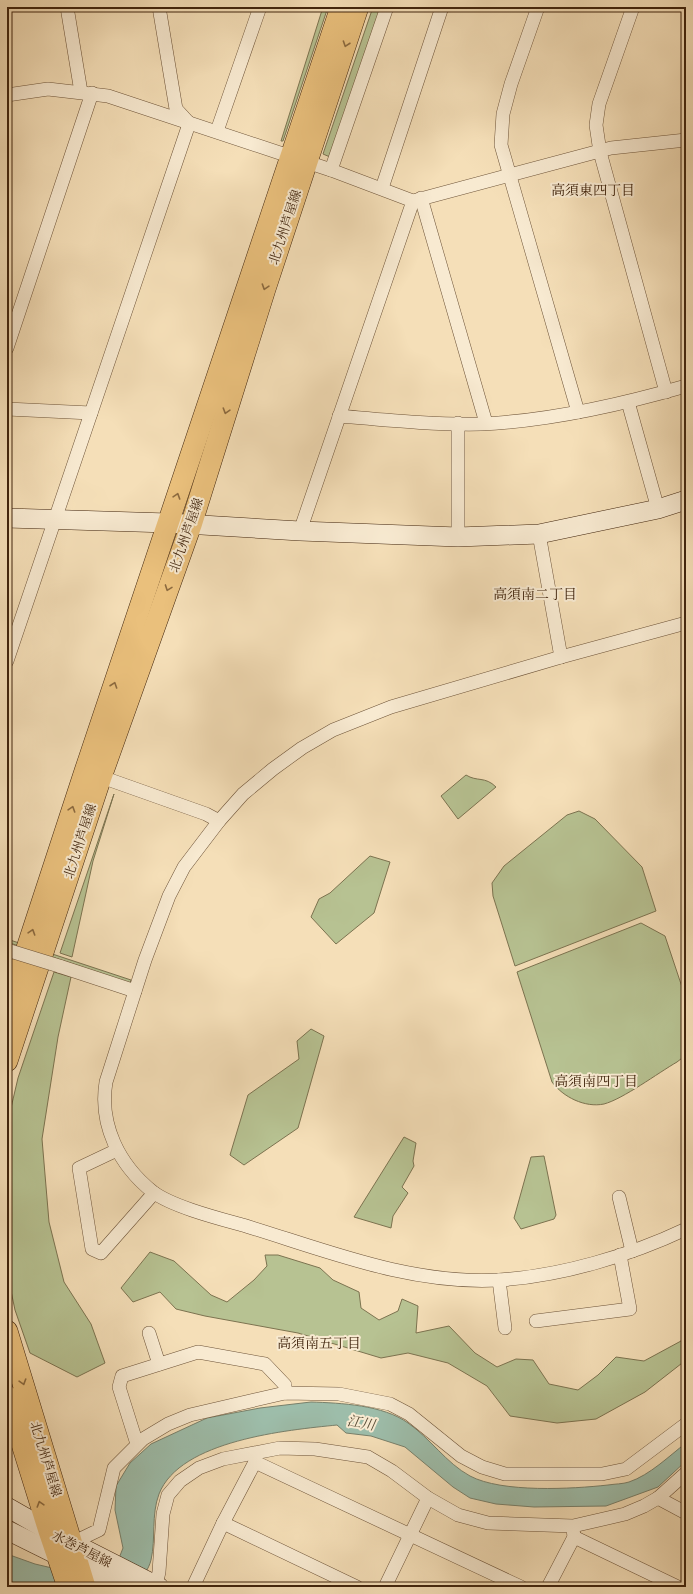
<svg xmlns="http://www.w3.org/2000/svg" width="693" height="1594" font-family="'IM FELL French Canon','Noto Serif JP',serif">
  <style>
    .green { fill: #b7c292; stroke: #7c7350 }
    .water { fill: #9dbdaa; stroke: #78806b }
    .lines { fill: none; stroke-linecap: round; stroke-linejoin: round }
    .street-casing { stroke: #6d5338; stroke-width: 14 }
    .secondary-casing { stroke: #40240d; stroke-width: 20 }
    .primary-casing { stroke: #40240d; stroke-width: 22 }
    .street { stroke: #f8ead1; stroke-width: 13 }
    .secondary { stroke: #f8ead1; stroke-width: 19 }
    .primary { stroke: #eac07c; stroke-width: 21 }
    .street-bridge-casing { stroke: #6d5338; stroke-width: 14; stroke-linecap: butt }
    .street-bridge { stroke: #f8ead1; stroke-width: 13 }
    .oneway { stroke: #8c6a3f }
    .labels { text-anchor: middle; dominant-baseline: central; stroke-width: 4; stroke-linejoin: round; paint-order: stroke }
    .street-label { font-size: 13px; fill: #40240d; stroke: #f8ead1 }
    .neighbourhood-label { font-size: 14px; fill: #40240d; stroke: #f8ead1 }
    .water-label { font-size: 14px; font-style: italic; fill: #574a34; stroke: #f8ead1 }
  </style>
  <rect width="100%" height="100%" fill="#f5dfb8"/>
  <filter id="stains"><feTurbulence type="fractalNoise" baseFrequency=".005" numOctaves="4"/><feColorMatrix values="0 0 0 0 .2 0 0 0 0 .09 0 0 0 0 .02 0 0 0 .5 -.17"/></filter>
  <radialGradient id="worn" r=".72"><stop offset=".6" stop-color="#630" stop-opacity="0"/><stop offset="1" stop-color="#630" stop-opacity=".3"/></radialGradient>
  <g class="green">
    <path d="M323 7H328L283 141H281Z"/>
    <path d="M373 7H384L330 157 323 154Z"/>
    <path d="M466 775C477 782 485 776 496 787L458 819 441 796Z"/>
    <path d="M114 794 93 861 72 957 60 953Z"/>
    <path d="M579 811 595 819 642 867 656 911 515 966 493 896 492 883 504 866 567 815Z"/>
    <path d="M370 856 390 862 374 913 336 944 311 917 319 899 330 893Z"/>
    <path d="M641 923 665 936 686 999V1055L677 1062C658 1073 623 1099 604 1104 585 1108 563 1097 552 1082L517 972Z"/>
    <path d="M7 939 131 980 130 983 7 942Z"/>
    <path d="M54 972 71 977 58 1037 42 1139 49 1222 64 1282 91 1324 105 1363 77 1377 30 1353 15 1310 7 1272V1125L18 1078Z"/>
    <path d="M311 1029 324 1036 298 1128 244 1165 230 1155 248 1095 299 1059 297 1041Z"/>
    <path d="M404 1137 416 1143 413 1161 414 1166 402 1187 408 1193 393 1216 391 1228 354 1217Z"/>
    <path d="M544 1156 556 1215 554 1219 521 1229 514 1218 531 1157Z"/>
    <path d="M150 1252 174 1261 211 1295 227 1302 254 1280 267 1266 265 1255H278L320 1268 333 1280 359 1292 361 1308 379 1320 398 1311 402 1299 418 1306 416 1333 449 1326 475 1353 497 1367 516 1359 533 1360 549 1384 578 1390 598 1375 616 1357 644 1361 681 1341 686 1333V1360L645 1392 596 1419 557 1423 510 1416 487 1386 448 1363 408 1353 381 1358 298 1333 205 1316 176 1309 160 1292 133 1302 121 1288Z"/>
  </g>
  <path class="water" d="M311 1402C341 1403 383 1405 408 1423 430 1438 446 1463 470 1476 502 1493 572 1489 608 1485 614 1484 623 1484 629 1482 650 1475 669 1456 686 1443V1461L658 1487 606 1506 534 1507 496 1504 470 1498 453 1487 405 1447 371 1436 346 1433 337 1425C288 1430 180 1440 159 1494 151 1515 156 1538 151 1560 149 1569 141 1579 137 1587H21L7 1579V1554L35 1564 95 1578 114 1571 123 1548 115 1510 116 1486 130 1463 151 1444 207 1418 260 1408Z"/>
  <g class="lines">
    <defs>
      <g id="street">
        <path d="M67 7 81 92"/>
        <path d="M159 7 176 109 188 122"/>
        <path d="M538 7 511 84 503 114 501 145 578 412"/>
        <path d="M633 7 599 104 596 125 600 152 666 392"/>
        <path d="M7 95 48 89 108 96 331 170 413 201 611 148 686 140"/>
        <path d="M217 131 260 7"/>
        <path d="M331 170 387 7"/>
        <path d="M382 188 442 7"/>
        <path d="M421 198 486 423"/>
        <path d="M7 348 92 93"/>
        <path d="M628 402 658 509"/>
        <path d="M7 409 91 413"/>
        <path d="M339 416C386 420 434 425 481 424 550 421 620 405 686 386"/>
        <path d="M300 531 413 201"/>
        <path d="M539 534 561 657"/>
        <path d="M458 537V423"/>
        <path d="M686 623 561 657 391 707 333 730 302 748 273 769 243 794 219 821 184 867 169 896 145 960 106 1082C99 1125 119 1165 153 1192 173 1207 221 1219 246 1226 328 1251 411 1285 499 1280 561 1276 629 1256 686 1229"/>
        <path d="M7 661 189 124"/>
        <path d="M96 775 206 814 219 821"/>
        <path d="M59 966 135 991"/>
        <path d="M117 1150 79 1168 92 1249 101 1253 154 1193"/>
        <path d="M619 1197 632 1251"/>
        <path d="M499 1280 505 1328"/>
        <path d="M536 1321 630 1309 620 1255"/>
        <path d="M149 1333 159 1364"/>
        <path d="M137 1444 119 1387 122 1376 198 1352 265 1364 285 1385V1393"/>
        <path d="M255 1462 521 1587"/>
        <path d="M658 1498 686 1513"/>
        <path d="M223 1523 357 1587"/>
        <path d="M574 1537 678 1587"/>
        <path d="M72 1543 99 1530 114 1468 143 1439 168 1424 190 1415 285 1393 339 1394 390 1404 409 1414 461 1456 482 1467 505 1474H602L626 1469 686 1424"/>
        <path d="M156 1585 159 1572 163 1514 168 1495 180 1481 199 1468 223 1459 280 1448 315 1449 368 1457 392 1471 428 1498 458 1515 488 1523 573 1526 625 1514 644 1506 658 1498 686 1473"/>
        <path d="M193 1587 223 1523 255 1462V1454"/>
        <path d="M385 1587 428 1498"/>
        <path d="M548 1587 574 1537 573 1529"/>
      </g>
      <g id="secondary">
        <path d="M7 518 168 523 300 531 458 537 539 534 658 509 686 500"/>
        <path d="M7 1507 49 1531 159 1587"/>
        <path d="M7 1530 122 1587"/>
      </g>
      <g id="primary">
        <path d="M7 1009 85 771 341 7"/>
        <path d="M7 1061 101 777 191 525 265 289 358 7"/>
        <path d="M7 1331 85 1587"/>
        <path d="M7 1396 49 1531 68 1587"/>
      </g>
    </defs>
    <use href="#street" class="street-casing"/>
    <use href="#secondary" class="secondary-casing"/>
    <use href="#primary" class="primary-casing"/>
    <use href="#street" class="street"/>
    <use href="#secondary" class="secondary"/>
    <use href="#primary" class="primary"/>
    <defs>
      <path id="street-bridge" d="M7 950 59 966"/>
    </defs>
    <use href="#street-bridge" class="street-bridge-casing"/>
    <use href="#street-bridge" class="street-bridge"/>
  </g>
  <defs><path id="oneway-chevron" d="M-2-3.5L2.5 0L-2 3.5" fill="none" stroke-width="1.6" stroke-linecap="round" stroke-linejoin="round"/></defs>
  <g class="oneway">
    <use href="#oneway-chevron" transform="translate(346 44) rotate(109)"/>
    <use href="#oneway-chevron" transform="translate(265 287) rotate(108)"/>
    <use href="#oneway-chevron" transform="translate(226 411) rotate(107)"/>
    <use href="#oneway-chevron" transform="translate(177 496) rotate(-72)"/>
    <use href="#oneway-chevron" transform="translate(168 588) rotate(110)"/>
    <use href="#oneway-chevron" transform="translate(114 685) rotate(-71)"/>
    <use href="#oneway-chevron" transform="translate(72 809) rotate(-72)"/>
    <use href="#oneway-chevron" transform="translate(32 932) rotate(-72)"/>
    <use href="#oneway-chevron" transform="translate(23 1382) rotate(73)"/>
    <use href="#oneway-chevron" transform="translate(40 1504) rotate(-107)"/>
  </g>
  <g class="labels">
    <g class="street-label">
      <text transform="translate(285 227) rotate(-72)">北九州芦屋線</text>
      <text transform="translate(186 535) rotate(-71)">北九州芦屋線</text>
      <text transform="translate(80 841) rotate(-72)">北九州芦屋線</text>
      <text transform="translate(46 1459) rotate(73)">北九州芦屋線</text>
      <text transform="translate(82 1549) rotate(27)">水巻芦屋線</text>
    </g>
    <g class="neighbourhood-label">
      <text x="593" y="190">高須東四丁目</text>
      <text x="535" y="594">高須南二丁目</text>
      <text x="596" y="1081">高須南四丁目</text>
      <text x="319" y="1343">高須南五丁目</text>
    </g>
    <g class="water-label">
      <text transform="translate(361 1423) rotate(10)">江川</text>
    </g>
  </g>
  <rect width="693" height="1594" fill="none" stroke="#f5dfb8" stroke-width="24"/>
  <rect x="8" y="8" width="677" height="1578" fill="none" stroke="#40240d" stroke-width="2"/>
  <rect x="12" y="12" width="669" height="1570" fill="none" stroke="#40240d"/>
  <rect width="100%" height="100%" filter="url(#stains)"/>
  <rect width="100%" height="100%" fill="url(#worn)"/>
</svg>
